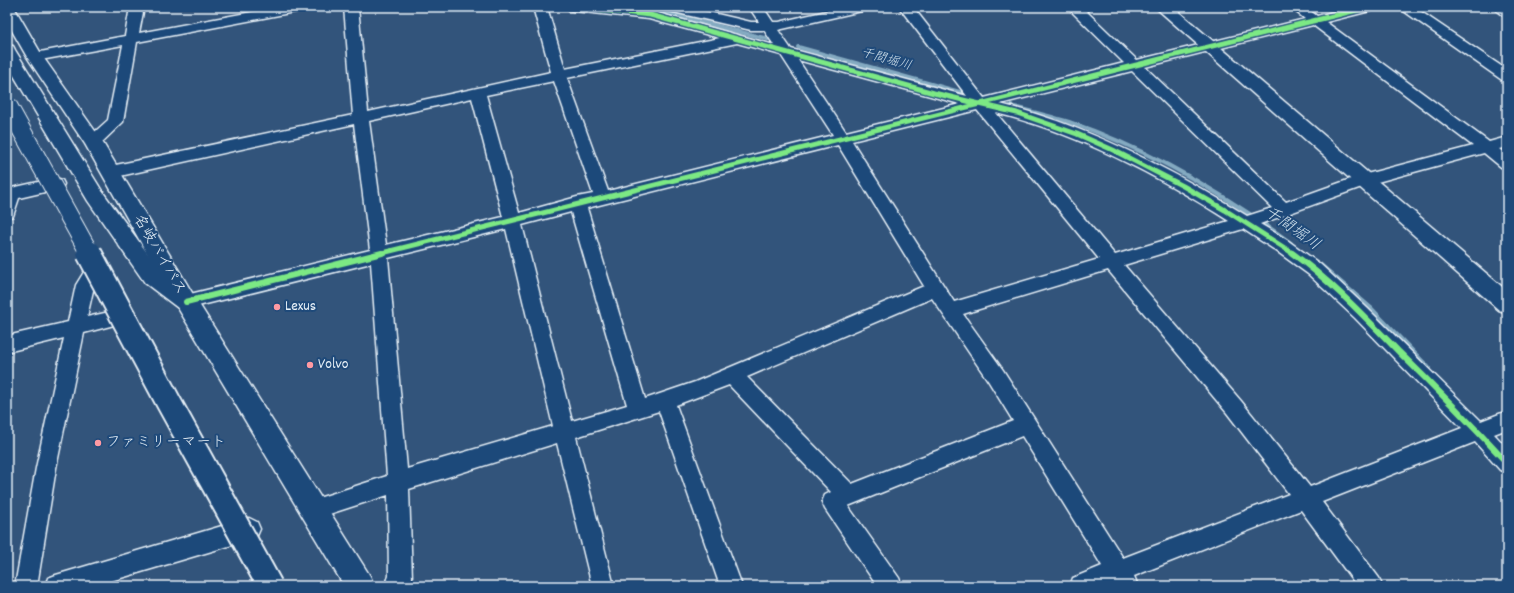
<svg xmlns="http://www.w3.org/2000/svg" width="1514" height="593" font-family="Dekko,'Klee One',sans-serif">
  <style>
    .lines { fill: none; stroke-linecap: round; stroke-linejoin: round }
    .stream-far1 { stroke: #84aac1; stroke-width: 4 }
    .stream { stroke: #84aac1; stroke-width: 5.5 }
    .minor-casing { stroke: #e8f1f8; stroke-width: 3 }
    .tertiary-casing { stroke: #e8f1f8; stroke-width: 3 }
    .trunk-casing { stroke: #e8f1f8; stroke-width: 3 }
    .motorway-casing { stroke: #e8f1f8; stroke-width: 3 }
    .minor { fill: #1f4a7a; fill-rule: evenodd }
    .tertiary { fill: #1f4a7a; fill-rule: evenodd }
    .trunk { fill: #1f4a7a; fill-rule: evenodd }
    .motorway { fill: #1f4a7a; fill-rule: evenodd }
    .motorway-bridge-far1-casing { stroke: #e8f1f8; stroke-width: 20; stroke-linecap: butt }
    .motorway-bridge-casing { stroke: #e8f1f8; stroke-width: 28; stroke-linecap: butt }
    .motorway-bridge-far1 { stroke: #1f4a7a; stroke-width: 18 }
    .motorway-bridge { stroke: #1f4a7a; stroke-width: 24 }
    .cycleway-far1-casing { stroke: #1f4a7a; stroke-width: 7 }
    .cycleway-casing { stroke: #1f4a7a; stroke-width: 9 }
    .cycleway-far1 { stroke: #7ce984; stroke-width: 5 }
    .cycleway { stroke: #7ce984; stroke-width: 6 }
    .poi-dot { fill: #ff9aa2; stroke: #1f4a7a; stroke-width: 1.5 }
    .labels { text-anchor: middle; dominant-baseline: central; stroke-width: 4; stroke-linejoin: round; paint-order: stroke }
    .far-water-label { font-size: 13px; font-style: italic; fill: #cfdfea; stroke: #1f4a7a }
    .street-label { font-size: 15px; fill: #e8f1f8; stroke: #1f4a7a }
    .poi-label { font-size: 15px; fill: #e8f1f8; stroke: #1f4a7a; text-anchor: start }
    .water-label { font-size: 16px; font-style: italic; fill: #cfdfea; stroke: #1f4a7a }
  </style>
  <rect width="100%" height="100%" fill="#32547b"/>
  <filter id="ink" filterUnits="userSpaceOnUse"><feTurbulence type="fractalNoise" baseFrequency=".025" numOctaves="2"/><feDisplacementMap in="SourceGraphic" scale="8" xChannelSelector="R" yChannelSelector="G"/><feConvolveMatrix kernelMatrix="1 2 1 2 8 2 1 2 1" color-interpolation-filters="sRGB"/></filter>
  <g filter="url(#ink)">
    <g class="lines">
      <g class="stream-far1">
        <path d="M643 7 768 39"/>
        <path d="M798 47 967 94"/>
        <path d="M1010 106C1030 111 1050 116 1069 122 1149 149 1223 193 1291 243"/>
      </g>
      <path class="stream" d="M1320 265 1370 308 1428 368"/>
      <defs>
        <g id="minor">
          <path d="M130 7H144L139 33 279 7H307L305 10 300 11 137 42 123 122 98 146 93 147 88 146 85 142 88 138 108 120 123 45 35 61 30 60 28 57 30 54 35 53 125 36Z"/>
          <path d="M344 7H358L368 112 551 72 533 7H547L565 69 720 38 649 19 574 11 569 10 567 7H611L650 11 774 45 764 30H751L665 10 663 7H687L751 22H759L749 7H763L773 22H779L844 7H868L866 10 778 30 791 49 967 96 899 7H913L984 98 1124 63 1067 7H1082L1137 60 1305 19 1290 7H1305L1317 16 1353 7H1376L1374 10 1326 22 1489 142 1507 137V147L1499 149 1507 155V168L1501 167 1484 153 1370 184 1260 224 1287 240 1320 264 1367 308 1481 421 1507 411V429L1494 434 1507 448V473L1500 470 1475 442 1322 502 1379 578 1382 586H1357L1301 510 1134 576 1138 586 1113 585 1070 586 1073 578 1102 566 1022 436 848 506 899 578 902 586H877L825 509 822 502 825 495 831 492 729 385 676 405 742 586H720L659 411 576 437 614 586H592L557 443 409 489 412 579 410 586H385L389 576 388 495 314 519 306 516 303 509 306 502 387 476 371 263 186 309 180 307 177 302 180 297 186 295 370 250 354 124 111 178 105 176 103 172 105 168 111 166 353 115ZM1313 25 1473 146 1359 176 1286 202 1145 67ZM737 43 781 55 833 135 608 191 567 78ZM798 60 960 104 846 132ZM1132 71 1272 208 1247 216C1171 169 1086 125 1000 104ZM554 81 593 194 577 197 519 213 486 95ZM472 98 503 217 386 245 369 121ZM977 110 1099 259 954 302 852 141ZM996 113C1075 132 1161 177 1229 221L1115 255ZM838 145 924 286 695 382 645 399 587 208ZM571 212 627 405 572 421 522 225ZM506 229 553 426 407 469 388 258ZM1243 229 1275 250 1308 274 1355 318 1462 428 1310 487 1241 401 1124 265ZM1108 270 1227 413 1289 494 1123 558 1003 370 963 314ZM932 298 989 382 1013 421 852 484 747 377Z"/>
          <path d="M1398 7H1414L1507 70V81L1502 80Z"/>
          <path d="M1492 7H1507V16L1502 15Z"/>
          <path d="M56 178 62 180 64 184 62 188 19 198 13 216 7 218V189Z"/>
          <path d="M98 257 104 259 107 264 94 286 87 317 127 308 133 310 136 315 133 320 84 333 56 468 37 586H15L36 468 64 338 7 352V336L68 322 76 285 92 259Z"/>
          <path d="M249 518 257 522 260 529 257 536 249 540 94 586H45L48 578 56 575Z"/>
        </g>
        <path id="tertiary" d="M1155 7H1173L1507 291V313L1499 310Z"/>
        <path id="trunk" d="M7 7H14L43 57 100 138 194 296 370 576 374 586H344L178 308 85 144 27 57 7 22Z"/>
        <path id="motorway" d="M7 45 13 46 15 50 102 191 148 254 161 271 194 296 197 302 194 308 186 311 178 308 145 283 88 201 7 64Z"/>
      </defs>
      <use href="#minor" class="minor-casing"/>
      <use href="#tertiary" class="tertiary-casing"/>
      <use href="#trunk" class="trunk-casing"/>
      <use href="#motorway" class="motorway-casing"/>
      <use href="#minor" class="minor"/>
      <use href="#tertiary" class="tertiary"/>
      <use href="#trunk" class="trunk"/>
      <use href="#motorway" class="motorway"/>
      <defs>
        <path id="motorway-bridge-far1" d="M7 104 90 254"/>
        <path id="motorway-bridge" d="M89 253 169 403 270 586"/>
      </defs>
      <use href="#motorway-bridge-far1" class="motorway-bridge-far1-casing"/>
      <use href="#motorway-bridge" class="motorway-bridge-casing"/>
      <use href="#motorway-bridge-far1" class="motorway-bridge-far1"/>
      <use href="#motorway-bridge" class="motorway-bridge"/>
      <defs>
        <g id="cycleway-far1">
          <path d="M574 7 650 15 934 93 1017 113 1077 134 1113 150 1183 186 1225 210 1294 254"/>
          <path d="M378 254 1369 7"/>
        </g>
        <g id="cycleway">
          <path d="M1292 253C1332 282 1365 317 1399 352 1436 388 1472 425 1507 463"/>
          <path d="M186 302 382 253"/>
        </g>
      </defs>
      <use href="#cycleway-far1" class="cycleway-far1-casing"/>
      <use href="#cycleway" class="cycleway-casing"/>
      <use href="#cycleway-far1" class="cycleway-far1"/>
      <use href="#cycleway" class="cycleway"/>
    </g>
  </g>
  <g class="poi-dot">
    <circle cx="277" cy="307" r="4"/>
    <circle cx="310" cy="365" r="4"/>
    <circle cx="98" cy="443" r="4"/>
  </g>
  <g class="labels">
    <g class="far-water-label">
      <text transform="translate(886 60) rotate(16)">千間堀川</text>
    </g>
    <g class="street-label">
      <text transform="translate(159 255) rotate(60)">名岐バイパス</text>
    </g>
    <g class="poi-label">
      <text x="285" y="307">Lexus</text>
      <text x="318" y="365">Volvo</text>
      <text x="106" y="443">ファミリーマート</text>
    </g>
    <g class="water-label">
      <text transform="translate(1292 229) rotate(35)">千間堀川</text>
    </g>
  </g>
  <rect width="1514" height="593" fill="none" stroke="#1f4a7a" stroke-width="24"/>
  <rect x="12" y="12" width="1490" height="569" fill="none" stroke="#e8f1f8" stroke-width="1.5" filter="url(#ink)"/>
</svg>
